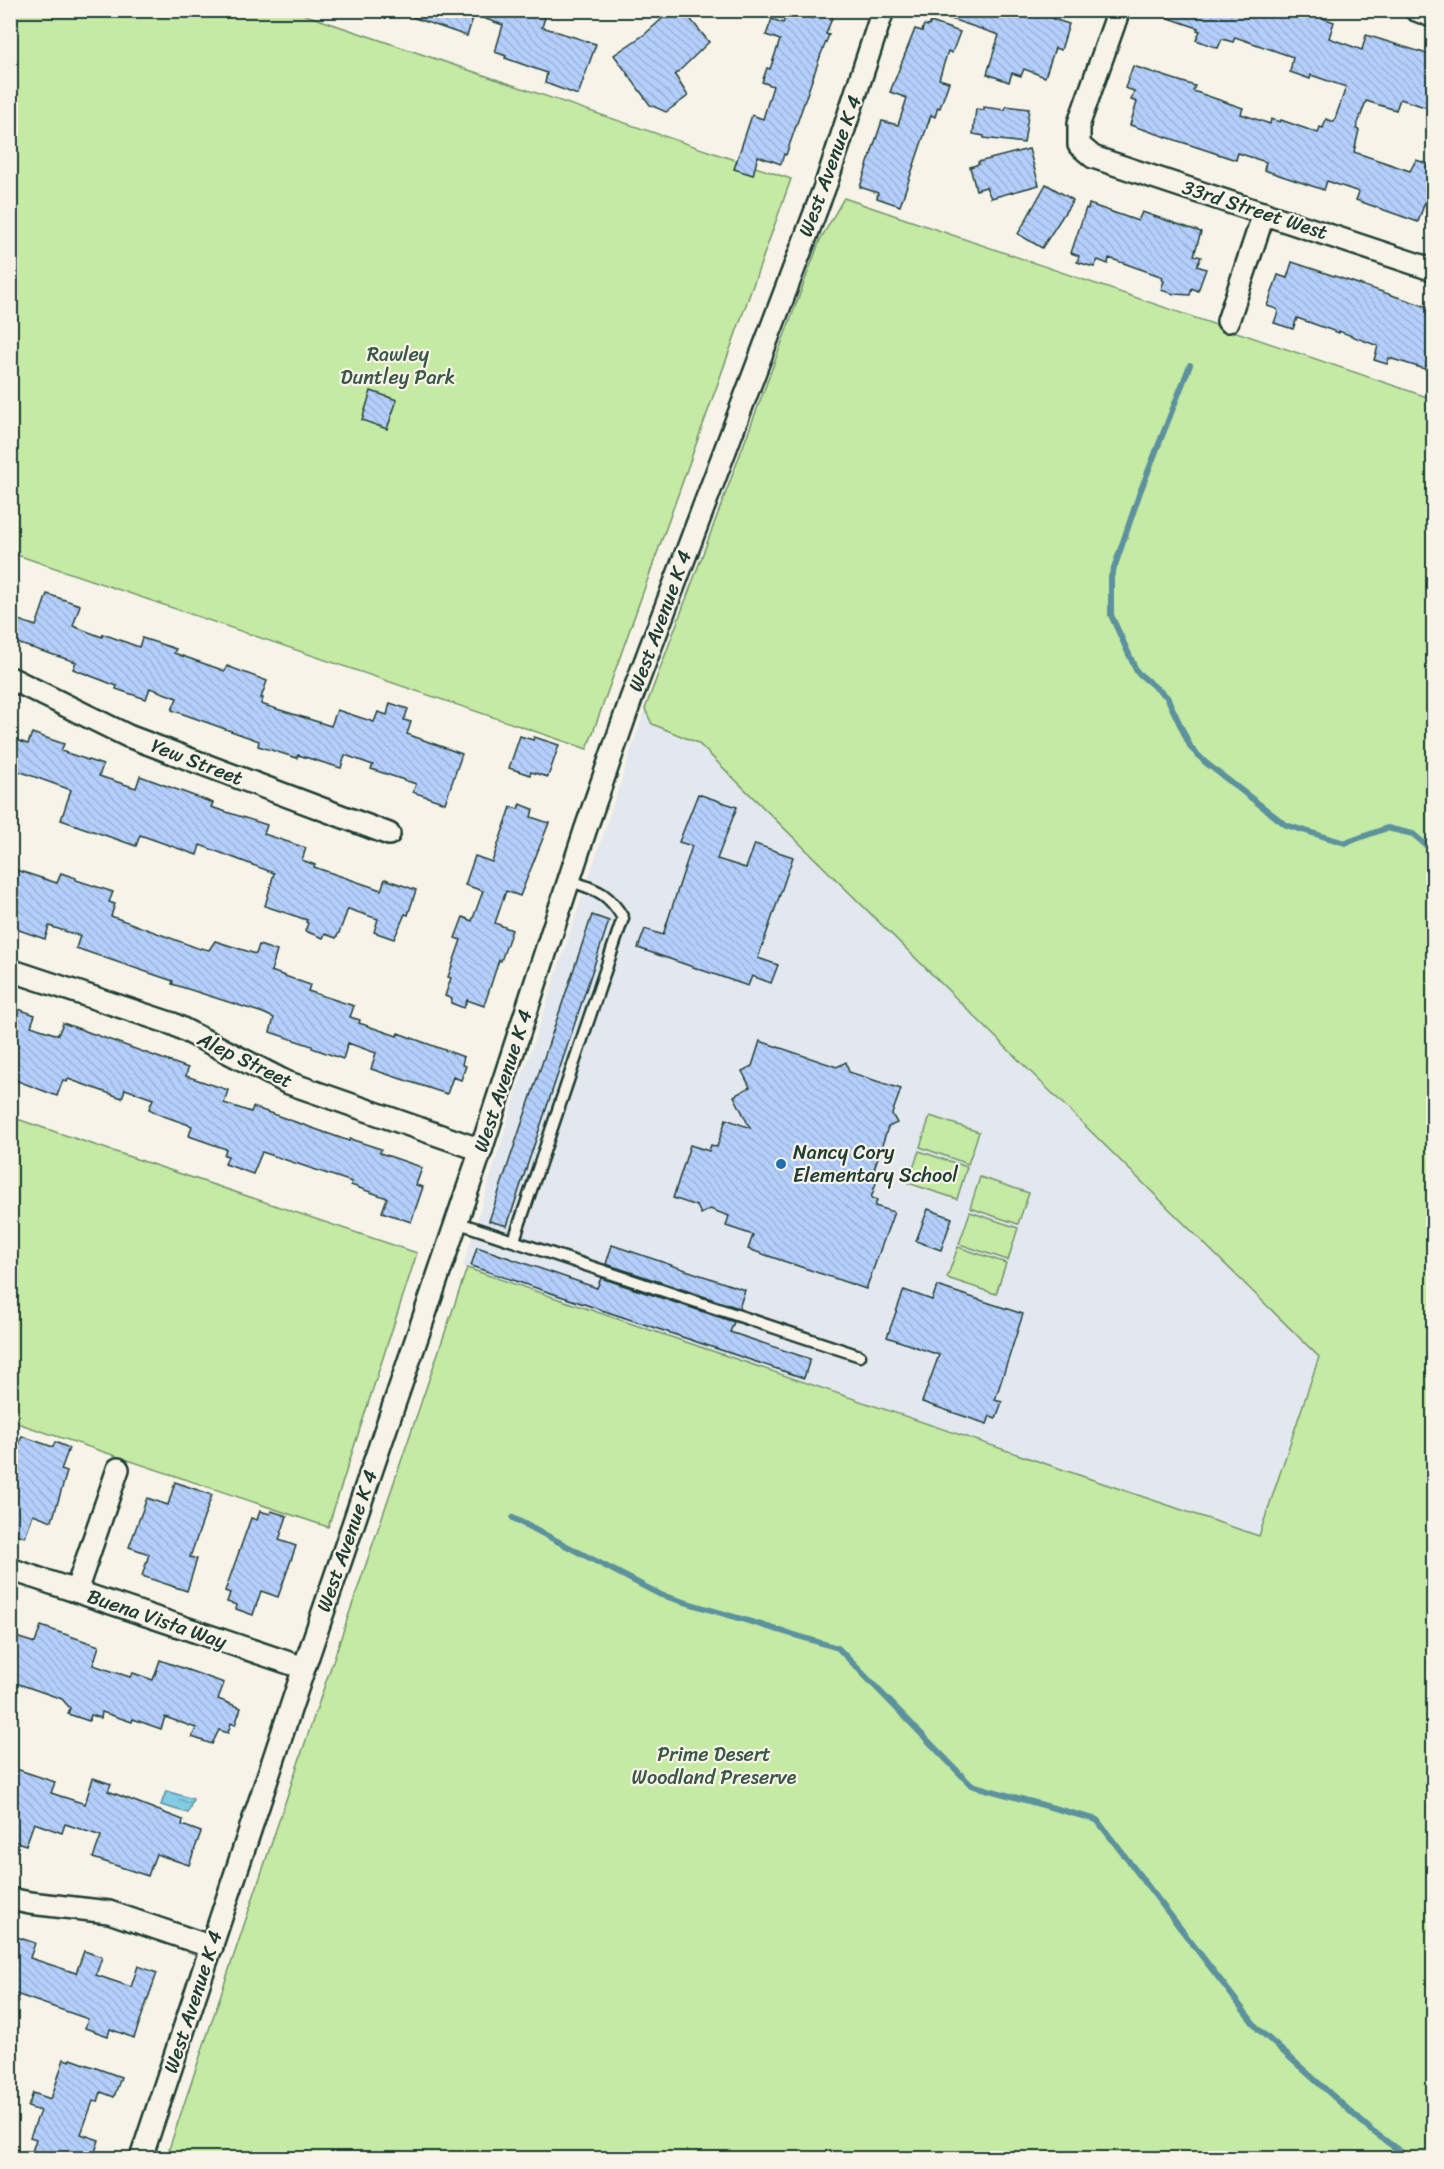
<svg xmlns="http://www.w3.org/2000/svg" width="1444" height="2169" font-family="Sriracha,sans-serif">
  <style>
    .built { fill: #e3e8ee }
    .green { fill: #c5eaa4; stroke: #72946c; stroke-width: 1.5 }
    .water { fill: url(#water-ripples); stroke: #5b929e; stroke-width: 1.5 }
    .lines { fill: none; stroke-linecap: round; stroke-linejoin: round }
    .stream { stroke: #5b929e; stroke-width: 6 }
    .building { fill: url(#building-back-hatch); stroke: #1f3d34; stroke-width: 1.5 }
    .lane-casing { stroke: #1f3d34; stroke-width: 15 }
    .street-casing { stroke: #1f3d34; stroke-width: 26 }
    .lane { stroke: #f7f3e8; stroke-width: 10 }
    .street { stroke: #f7f3e8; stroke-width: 21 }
    .poi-dot { fill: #1f6fb2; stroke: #f7f3e8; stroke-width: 2 }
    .labels { text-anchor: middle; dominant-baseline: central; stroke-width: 4.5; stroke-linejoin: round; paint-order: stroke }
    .street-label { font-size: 20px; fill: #1f3d34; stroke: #f7f3e8 }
    .park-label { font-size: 20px; fill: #385745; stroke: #f7f3e8 }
    .poi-label { font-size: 20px; fill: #1f3d34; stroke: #f7f3e8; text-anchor: start }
  </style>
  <defs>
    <pattern id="water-ripples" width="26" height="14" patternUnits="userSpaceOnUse" patternTransform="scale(1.5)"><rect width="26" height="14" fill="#83cae4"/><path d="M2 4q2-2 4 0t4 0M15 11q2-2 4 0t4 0" fill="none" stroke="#6ba5ba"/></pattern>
    <pattern id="building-back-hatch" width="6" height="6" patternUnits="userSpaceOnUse" patternTransform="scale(1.5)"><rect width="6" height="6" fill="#b5cffc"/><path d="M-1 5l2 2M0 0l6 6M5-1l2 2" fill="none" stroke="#9bb3d9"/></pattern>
  </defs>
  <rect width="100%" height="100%" fill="#f7f3e8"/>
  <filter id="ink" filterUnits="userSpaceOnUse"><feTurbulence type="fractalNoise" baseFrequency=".0167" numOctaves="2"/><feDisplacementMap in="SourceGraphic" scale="12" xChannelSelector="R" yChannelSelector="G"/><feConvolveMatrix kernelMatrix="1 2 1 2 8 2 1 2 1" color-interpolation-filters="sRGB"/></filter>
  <g filter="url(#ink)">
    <path class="built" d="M645 709 652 724 698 743 1319 1357 1259 1536 463 1266 513 1103Z"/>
    <g class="green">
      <path d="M11 11H294L791 179 587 749 11 553Z"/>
      <path d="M844 198 1433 399V2158H166L303 1749 467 1268 1259 1536 1319 1357 698 743 652 724 645 709 820 240Z"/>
      <path d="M930 1116 979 1132 968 1164 920 1147Z"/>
      <path d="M11 1117 417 1253 328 1527 11 1421Z"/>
      <path d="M919 1151 967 1167 957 1199 908 1183Z"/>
      <path d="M980 1177 1029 1193 1018 1224 970 1208Z"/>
      <path d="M970 1212 1018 1228 1008 1260 959 1244Z"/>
      <path d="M958 1247 1006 1263 996 1294 947 1278Z"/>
    </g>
    <path class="water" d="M166 1791 193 1799 188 1813 161 1805Z"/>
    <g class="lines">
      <g class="stream">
        <path d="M1190 365 1140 492 1111 577V615L1137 672 1167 697 1191 748 1206 763 1286 825 1345 843 1387 828 1413 834 1434 852"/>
        <path d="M513 1518 661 1595 838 1648 971 1785 1097 1820 1258 2029 1371 2130 1409 2158"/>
      </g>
    </g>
    <g class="building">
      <path d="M401 10H527L545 18 542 27 596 44 578 95 545 83 547 73 505 58 506 56 495 52 503 25 474 15 467 36 400 13Z"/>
      <path d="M672 10H683L709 42 675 75 688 96 666 112 650 105 614 55 645 34Z"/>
      <path d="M788 10H835L826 34 829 35 821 54 786 155 784 154 781 164 758 156 753 175 734 169 752 115 763 119 773 86 762 82 767 68 770 69 780 40 766 35 772 19 783 23Z"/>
      <path d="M933 10H1056L1053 19 1069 24 1061 50 1055 48 1045 77 1024 69 1021 76 1012 73 1009 82 987 74 999 35 933 13Z"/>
      <path d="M1154 10H1300L1334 22 1329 38 1362 50 1366 35 1434 56V110L1400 99 1396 110 1366 101 1356 129 1359 130 1354 152 1410 171 1416 160 1434 166V202L1426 199 1418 222 1356 200 1359 192 1327 181 1324 190 1264 170 1266 162 1238 153 1236 160 1130 125 1137 102 1131 100 1134 91 1125 88 1133 66 1195 86 1193 91 1243 108 1241 114 1270 124 1271 119 1280 122 1281 120 1318 133 1320 127 1323 128 1326 119 1334 122 1346 87 1311 75 1310 79 1290 72 1293 57 1235 37 1233 42 1222 39 1218 48 1196 40 1200 31 1197 30 1198 28 1154 13Z"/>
      <path d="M931 22 960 32 952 53 948 51 939 79 949 82 940 108 938 107 935 117 931 115 900 206 877 198 878 193 860 187 882 121 898 125 907 98 890 92 915 29 922 31 924 25 929 26Z"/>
      <path d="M1006 106 1029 109 1024 143 984 138V136L973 134 976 109 984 110V107L1005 110Z"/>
      <path d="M1029 149 1039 185 991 198 986 187 976 190 970 167 979 164 978 162Z"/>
      <path d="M1046 184 1073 200 1042 248 1018 234Z"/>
      <path d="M1089 204 1138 221 1142 212 1201 232 1194 255 1201 257 1197 266 1206 269 1198 291 1192 288 1190 295 1174 294 1161 290 1164 281 1162 280 1163 277 1109 258 1108 264 1098 260 1094 267 1077 262 1079 256 1071 253 1086 208 1088 209Z"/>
      <path d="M1292 262 1434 309V362L1427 363 1425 369 1389 358 1387 364 1374 360 1378 346 1339 331V333L1297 318 1293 329 1274 323 1278 312 1277 309 1267 306 1278 275 1287 278Z"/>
      <path d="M371 391 397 400 387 429 362 420Z"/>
      <path d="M47 594 80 605 73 626 102 637 103 634 139 647 142 638 176 649 174 653 225 671 227 666 267 681 261 698H263L261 704 331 726 337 710 374 722 378 712 387 715 390 703 408 709 404 720 411 722 407 734 462 754 445 803 413 792 416 784 371 769 373 765 345 755 341 768 298 755 297 758 258 746 259 741 172 710 177 698 150 688 146 699 116 689 117 686 73 669 76 662 10 641V617L36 626Z"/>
      <path d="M32 733 64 744 61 751 103 765 99 776 136 788 140 776 213 803 211 807 267 825 264 834 306 848 302 860 315 865 314 867 381 890 385 879 416 890 408 915 405 914 394 939 374 932 378 919 348 909 339 933 336 938 325 934 323 938 305 931 308 923 306 922 307 920 265 906 274 873 200 845 197 855 140 835 136 846 61 820 71 790 10 768V738L28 744Z"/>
      <path d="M520 736 533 740 534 737 559 745 548 777 531 772 530 775 509 768Z"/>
      <path d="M698 794 737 807 717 859 746 868 755 844 793 857 758 958 778 965 771 983 752 976 748 986 638 948 645 929 663 935 692 846 679 842Z"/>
      <path d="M520 804 533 809 531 817 549 823 520 896 506 891 495 923 512 930 501 961 499 960 484 1006 467 1000 464 1008 451 1003 452 999 445 996 451 978 448 977 461 940 455 938 463 917 472 921 483 891 465 885 475 856 492 862 511 807 518 809Z"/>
      <path d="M10 868 57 883 61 873 76 878V880L113 892 109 902 115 904 111 916 200 949 201 948 209 950 215 941 256 954 259 945 277 951 271 971 310 985 308 991 354 1006 350 1017 360 1020 359 1023 397 1036 398 1033 464 1057 462 1064 466 1066 461 1080 453 1077 447 1094 371 1069 376 1053 348 1043 343 1059 312 1048V1046L270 1032 274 1018 263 1013 172 984 173 981 76 948 80 936 49 926 45 939 10 927Z"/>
      <path d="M592 915 609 921 507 1226 489 1221Z"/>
      <path d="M10 1006 35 1015 31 1026 58 1035 63 1023 188 1068 186 1076 228 1090 224 1103 251 1112 253 1107 349 1141 350 1139 381 1149 380 1153 418 1166 422 1168 416 1185 423 1187 411 1222 382 1212 387 1198 351 1185 352 1182 262 1152 253 1174 225 1164 228 1156 224 1155 226 1149 189 1136 192 1126 155 1113V1112L149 1109 153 1099 125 1089 122 1098 68 1079 67 1082 63 1080 57 1096 10 1078Z"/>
      <path d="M760 1041 837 1067 846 1062 849 1072 901 1089 892 1114 897 1123 888 1127 874 1169 880 1171 871 1198 877 1200 875 1206 894 1212 866 1289 748 1249 753 1235 726 1226 729 1216 710 1209 701 1214 697 1206 673 1198 690 1145 709 1151 711 1145 717 1147 726 1119 750 1128 734 1096 750 1087 742 1071 752 1066Z"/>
      <path d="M928 1209 952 1218 941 1250 916 1241Z"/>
      <path d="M612 1245 745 1290 739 1308 606 1264Z"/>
      <path d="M477 1247 597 1288 601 1278 734 1322 730 1332 810 1359 804 1378 471 1266Z"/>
      <path d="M937 1286 1023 1314 995 1400 1002 1402 996 1418 990 1416 987 1424 922 1402 939 1355 887 1337 904 1290 932 1300Z"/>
      <path d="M22 1436 53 1447 55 1442 69 1448 61 1470 67 1472 52 1521 33 1514 25 1537 10 1532V1468Z"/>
      <path d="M175 1482 212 1495 190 1557 197 1559 187 1591 142 1576 149 1554 129 1547 147 1498 168 1505Z"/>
      <path d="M260 1511 270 1514 271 1511 287 1516 279 1540 296 1546 278 1597 261 1591 253 1615 236 1609 237 1605 227 1602 230 1593 225 1591 251 1518 257 1520Z"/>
      <path d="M41 1626 99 1646 93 1665 130 1677 133 1673 153 1680 160 1660 224 1683 218 1699 241 1708 235 1725 231 1723 228 1733 219 1730 212 1744 192 1737 196 1728 165 1717 161 1729 133 1719 132 1722 102 1712 101 1718 91 1715 89 1721 68 1714 70 1708 62 1699 10 1681V1635L35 1643Z"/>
      <path d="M10 1767 55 1782 51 1793 85 1804 93 1778 111 1784 108 1791 183 1820 182 1825 201 1832 189 1865 156 1854 148 1876 93 1858 101 1836 65 1824 62 1833 34 1823 26 1845 10 1840Z"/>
      <path d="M17 1937 35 1943 30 1958 76 1973 84 1951 102 1957 96 1975 131 1987 138 1966 157 1973 134 2038 110 2029 108 2036 85 2028 88 2019 10 1992V1956Z"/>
      <path d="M64 2059 70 2061 71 2059 121 2077 114 2097 101 2092 98 2102 93 2101 81 2134 99 2140 93 2158H30L36 2139 30 2137 40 2111 28 2107 33 2093 51 2099Z"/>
    </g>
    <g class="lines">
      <defs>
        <g id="lane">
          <path d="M456 1222 860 1356"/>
          <path d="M514 1240 623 918C607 891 596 890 568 880"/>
        </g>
        <g id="street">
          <path d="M1119 10 1079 123V145L1093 157 1434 270"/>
          <path d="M1416 10 1434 17"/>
          <path d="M1228 321 1264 213"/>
          <path d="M10 678 128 736 389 834"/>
          <path d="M10 970 173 1024 286 1082 481 1150"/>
          <path d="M10 1569 304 1668"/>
          <path d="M76 1591 118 1469"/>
          <path d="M10 1899 30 1903 109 1912 212 1947"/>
          <path d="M141 2158 304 1668 481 1150 585 831 631 699 827 181 883 10"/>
        </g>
      </defs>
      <use href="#lane" class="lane-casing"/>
      <use href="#street" class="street-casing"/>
      <use href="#lane" class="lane"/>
      <use href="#street" class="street"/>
    </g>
  </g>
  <circle class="poi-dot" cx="781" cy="1164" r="6"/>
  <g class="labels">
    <g class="street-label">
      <text transform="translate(830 166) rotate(-70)">West Avenue K 4</text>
      <text transform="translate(1255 210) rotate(18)">33rd Street West</text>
      <text transform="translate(660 621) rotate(-70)">West Avenue K 4</text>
      <text transform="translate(197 762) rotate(21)">Yew Street</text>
      <text transform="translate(245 1060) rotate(26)">Alep Street</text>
      <text transform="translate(503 1081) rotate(-72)">West Avenue K 4</text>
      <text transform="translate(347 1541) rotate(-71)">West Avenue K 4</text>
      <text transform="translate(157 1619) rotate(19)">Buena Vista Way</text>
      <text transform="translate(193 2002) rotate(-72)">West Avenue K 4</text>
    </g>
    <g class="park-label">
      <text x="398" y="354">Rawley<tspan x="398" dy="23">Duntley Park</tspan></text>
      <text x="714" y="1754">Prime Desert<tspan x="714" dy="23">Woodland Preserve</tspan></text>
    </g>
    <g class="poi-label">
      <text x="793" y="1152">Nancy Cory<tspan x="793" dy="23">Elementary School</tspan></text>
    </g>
  </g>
  <rect width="1444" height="2169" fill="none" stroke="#f7f3e8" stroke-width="36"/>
  <rect x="18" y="18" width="1408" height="2133" fill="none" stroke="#1f3d34" stroke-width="2" filter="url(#ink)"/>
</svg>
